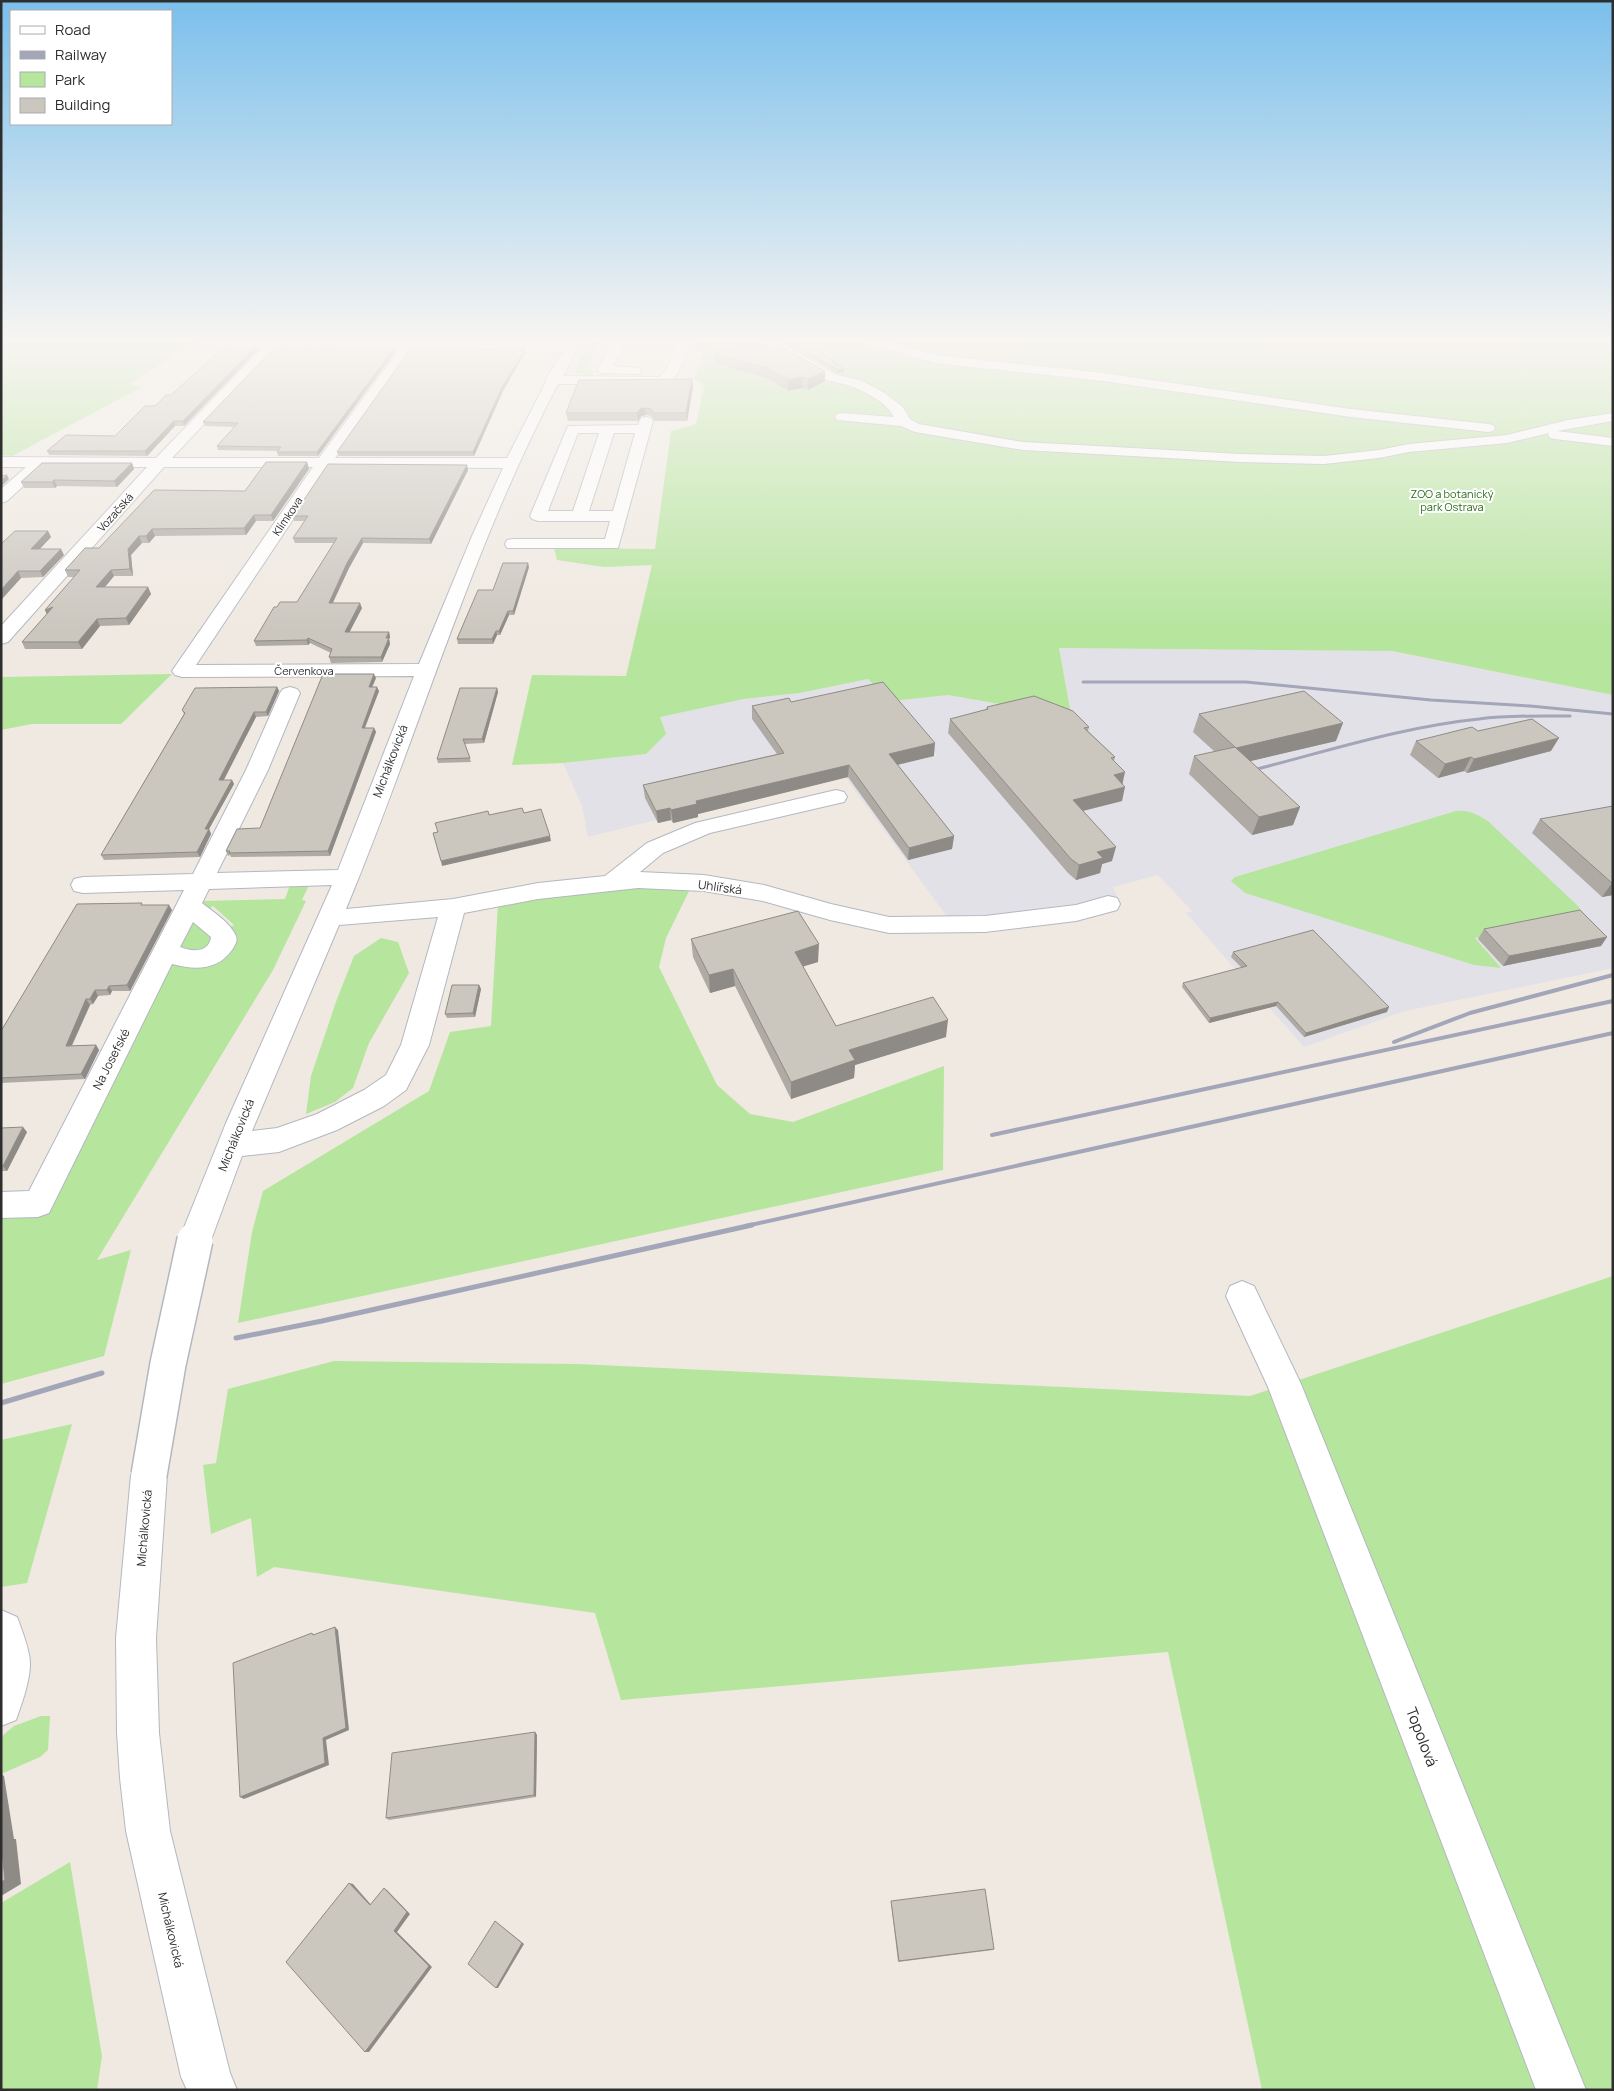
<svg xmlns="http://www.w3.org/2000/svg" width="1614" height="2091" font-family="Manrope,sans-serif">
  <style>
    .industrial { fill: #e3e1e8 }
    .green { fill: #b6e59e }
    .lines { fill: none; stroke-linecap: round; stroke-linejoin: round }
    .minor-casing { stroke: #b4b7c1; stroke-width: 2 }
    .minor { fill: #fff; fill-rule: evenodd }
    .rail-far2 { stroke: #a3a6b8; stroke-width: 3 }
    .rail-far1 { stroke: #a3a6b8; stroke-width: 4 }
    .rail { stroke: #a3a6b8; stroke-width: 5 }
    .minor-bridge-casing { stroke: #b4b7c1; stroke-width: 38; stroke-linecap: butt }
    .minor-bridge { stroke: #fff; stroke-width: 35 }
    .wall { fill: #afaba4 }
    .shaded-wall { fill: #8e8b86 }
    .building { fill: #cbc7bf; stroke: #8e8b86 }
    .labels { text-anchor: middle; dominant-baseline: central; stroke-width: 4; stroke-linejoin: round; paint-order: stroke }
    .far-park-label { font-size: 11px; fill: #2c6e1b; stroke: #fff }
    .far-street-label { font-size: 11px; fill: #2e2e2e; stroke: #fff }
    .street-label { font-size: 12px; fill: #2e2e2e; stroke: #fff }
    .near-street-label { font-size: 15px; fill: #2e2e2e; stroke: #fff }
  </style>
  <rect width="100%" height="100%" fill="#efe9e1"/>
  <path class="industrial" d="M1059 648 1392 651 1613 695V968L1405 1011 1304 1047 1186 913 1192 911 1158 875 1113 887 1117 896 1055 908 996 915 948 918 845 777 658 823 656 820 588 837 582 806 563 763 646 754 660 717 744 699 800 693 868 679 933 756 937 755 892 701 948 695 1034 710 1073 724Z"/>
  <g class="green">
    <path d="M1 339H207L148 371 129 385 142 387 12 456 1 455Z"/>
    <path d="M591 339H602L584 370 594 371 592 376 574 373Z"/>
    <path d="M698 339H1613V695L1392 651 1059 648 1073 725 1034 710 948 695 892 701 882 694 868 679 800 693 744 699 660 717 666 734 646 754 563 763 512 765 532 675 626 676 652 565 604 567 557 560 554 548 655 549 671 431 694 425 697 421 704 385 694 379 704 351H694Z"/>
    <path d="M172 674 121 724H32L1 730V677Z"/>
    <path d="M1456 811C1469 810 1479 815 1489 822L1577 905 1593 925 1574 918 1475 938 1501 968 1474 965 1245 893 1231 881 1235 877Z"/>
    <path d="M290 885H309L302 900 306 901 273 970 97 1260 131 1250 104 1356 1 1384V1212L50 1210 171 962 182 966 194 967 228 928 234 925 213 906 207 910 200 904 202 901 285 899Z"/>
    <path d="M594 889H690L666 938 659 967 717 1085 750 1114 793 1122 944 1066 943 1170 238 1323 252 1232 263 1191 429 1091 450 1032 491 1026 498 904Z"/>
    <path d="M192 920 213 940V943L198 953 179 947Z"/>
    <path d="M381 938 398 942 409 973 369 1043 353 1088 335 1102 306 1114 311 1076 337 999 354 956Z"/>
    <path d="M1613 1276V2090H1262L1168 1652 621 1700 595 1613 274 1567 257 1577 251 1518 211 1534 203 1465 216 1463 228 1389 334 1361 578 1364 1250 1396Z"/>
    <path d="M72 1424 27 1583 1 1587V1440Z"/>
    <path d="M41 1716H50L48 1750 40 1757 1 1774V1737L14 1726Z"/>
    <path d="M70 1862 102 2056 97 2090H1V1903Z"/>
  </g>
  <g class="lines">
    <defs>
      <g id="minor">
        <path d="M407 339H419L417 342 567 344 570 339H582L563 376 659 377 667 369 678 339H690C685 355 682 374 667 384H558C470 551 419 734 346 909L453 899 538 883 605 876 647 843 695 823 836 790 844 792 847 797 844 802 710 833 663 853 640 872 704 875 764 885 831 904 889 917 985 916 1076 905 1108 896 1117 898 1120 904 1117 910 1076 921 985 932 889 933 830 920 763 901 704 891 638 888 538 899 464 913 429 1045 406 1090 384 1106 337 1130 279 1152 242 1156 211 1240 206 1250 195 1254 184 1250 179 1240 226 1123 332 885 209 889 202 903C213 912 230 922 236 936 238 941 235 945 232 950 217 971 195 970 172 964L49 1213 38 1217 1 1218V1192L29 1191 184 890 83 893 74 891 71 885 74 879 83 877 193 874 246 770 280 693 283 689 290 687 297 689 300 693 268 770 217 873 338 870 414 676 182 677 175 675 172 671 313 467H164L8 642 1 644V626L147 467H44L7 501 1 503V489L26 467H1V457L156 458 262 348H219L213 344 215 341 404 342ZM276 348 399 350 319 458H172ZM411 350 563 352 545 380 546 382 507 458H335ZM328 467 503 468 472 536 419 664 196 665ZM438 917 401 1045 386 1075 364 1090 317 1114 277 1128 252 1131 339 925ZM193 922 211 937C209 953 192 952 180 947Z"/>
        <path d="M614 339H626L613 366 639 368 641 371 639 374 600 373 598 370Z"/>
        <path d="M761 339H775L824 368 837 375 860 380 883 392 902 406 910 419 919 424 1023 442 1241 454 1324 456 1379 450 1409 444 1507 435 1568 420 1613 413V421L1557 431 1613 438V446L1555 439 1550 438 1548 435 1549 433 1507 443 1409 452 1379 458 1324 464 1241 462 1023 450 915 432 901 426 837 420 835 417 837 414 842 413 894 417C887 403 865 391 850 386 843 383 834 383 827 380 814 375 769 350 761 339Z"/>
        <path d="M858 339H877L936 355 1103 373 1351 409 1488 424 1493 425 1495 428 1493 431 1488 432 1351 417 1103 381 935 363 860 342Z"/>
        <path d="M646 417 651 418 653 421 618 548H507L505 544 507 540 513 539H605L610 521H538L532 519 530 516 568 426 638 425 641 418ZM578 433H599L573 511H548ZM614 433H635L613 511H589Z"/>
        <path d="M1242 1281 1254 1286 1301 1384 1586 2090H1536L1268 1387 1226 1296 1230 1286Z"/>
        <path d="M149 1457 162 1462 167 1475 156 1638 159 1733 164 1778 170 1831 230 2073 237 2090H187L181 2077 126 1831 120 1778 117 1733 116 1638 131 1475 136 1462Z"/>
        <path d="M1 1610 17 1617C22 1630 31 1653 30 1666 29 1684 22 1703 16 1720L1 1726Z"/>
      </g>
    </defs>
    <use href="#minor" class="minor-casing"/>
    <use href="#minor" class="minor"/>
    <g class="rail-far2">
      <path d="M1083 682H1246L1431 700 1530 706 1613 714"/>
      <path d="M1245 772C1322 753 1400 727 1479 719 1509 715 1540 716 1570 716"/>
    </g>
    <g class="rail-far1">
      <path d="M1394 1042 1470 1013 1613 975"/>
      <path d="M992 1135 1613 1001"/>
      <path d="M746 1226 1613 1033"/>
    </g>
    <g class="rail">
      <path d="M236 1338 322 1321 752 1225"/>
      <path d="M1 1403 102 1373"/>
    </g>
    <defs>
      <path id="minor-bridge" d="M149 1475 168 1364 195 1240"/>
    </defs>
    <use href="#minor-bridge" class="minor-bridge-casing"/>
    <use href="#minor-bridge" class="minor-bridge"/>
  </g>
  <g class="wall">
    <path d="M353 339H405L403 340H353Z"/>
    <path d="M420 339H539V340H533L532 342 420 340Z"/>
    <path d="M258 350 184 426H175L147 456 49 455 47 451 115 436 155 406 171 395Z"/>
    <path d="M805 351 844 372 838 373 805 355Z"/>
    <path d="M395 352 318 456H278L277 452 278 451 218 450 217 446 234 427 205 426 203 422Z"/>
    <path d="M525 353 503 391 474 456H339L337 452Z"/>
    <path d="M715 354 825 381 808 390 802 388 788 391 767 378 716 364Z"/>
    <path d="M693 387 687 421H655L651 416 646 415 641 416 638 421H568L566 413Z"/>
    <path d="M307 462 309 469 273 521H256L246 535 155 536 149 543H142L131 555 133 576H114L105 587H148L151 594 129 625 100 626 82 649H25L22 642 47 614 45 610 74 577H68L65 570 99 548 245 491Z"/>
    <path d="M132 463 134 469 117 487 57 486 55 488H24L21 482Z"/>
    <path d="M468 470 431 544 363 543 349 568 333 603 362 608 349 632H389L390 637 389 639 390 644 382 662 331 663 329 657 331 653 310 643 308 645 256 646 254 641 277 607 297 602 334 543H295L293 538 305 521H294L293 516Z"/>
    <path d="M48 531 51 537 40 549 64 555 43 577 21 578 1 600V544Z"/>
    <path d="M529 567 514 615H509L500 635H497L493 644H458L457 639 493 590Z"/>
    <path d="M376 678 372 687 379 691 365 728H374L376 732 330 856 231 857 230 855 228 856 226 851 260 828Z"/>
    <path d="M277 687 279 691 268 716 256 717 224 780H232L234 784 209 829 211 834 200 857 104 860 101 855 184 714 182 710Z"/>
    <path d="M497 688 498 692 484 743 465 744 471 762 438 763 437 759Z"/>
    <path d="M791 702 934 756 897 764 954 836 952 849 908 860 848 777 698 814V817L673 823 671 820 658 823 645 798 643 785 777 754 752 719V706Z"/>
    <path d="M987 707 1089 727 1088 731 1115 757 1114 761 1123 784 1122 801 1083 811 1112 861 1102 864 1100 873 1076 880 1068 873 948 733 950 719 986 710Z"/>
    <path d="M1199 714 1336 741 1250 761 1300 807 1293 825 1252 835 1189 774 1194 756 1215 752 1193 732Z"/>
    <path d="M1478 731 1551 751 1467 773 1464 771 1438 778 1410 755 1416 741Z"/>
    <path d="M1613 806V895L1602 897 1532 833 1540 819Z"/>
    <path d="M143 905 172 910 130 991H112L110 995 98 996 93 1004 90 1005 72 1046 96 1045 99 1050 85 1079 1 1083V1031Z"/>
    <path d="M1484 929 1607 937 1601 946 1503 966 1478 939Z"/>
    <path d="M691 939 818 962 803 966 836 1026 946 1037 855 1065 854 1078 791 1099 735 986 710 993 693 957Z"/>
    <path d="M1233 952 1387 1012 1304 1037 1276 1006 1209 1023 1182 987 1183 983 1242 968 1231 957Z"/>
    <path d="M479 985 481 989 475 1017 447 1018 445 1014Z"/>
    <path d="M1 1128 27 1132 7 1171H1Z"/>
    <path d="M535 1732 537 1735 536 1797 389 1820 386 1818Z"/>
    <path d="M891 1901 994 1949 993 1950 898 1962 891 1902Z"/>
  </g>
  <g class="shaded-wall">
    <path d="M256 346 258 350 184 426 183 421Z"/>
    <path d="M394 348 395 352 318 456 317 452Z"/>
    <path d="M525 349V353L503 391 474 456 473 452 502 387Z"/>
    <path d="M844 369V372L838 373V370Z"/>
    <path d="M825 371V381L808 390V379Z"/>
    <path d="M802 377V388L788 391V380Z"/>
    <path d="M692 379 693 387 687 421 686 413Z"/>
    <path d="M645 408 646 415 641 416 638 421 637 413 640 409Z"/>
    <path d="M174 421 175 426 147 456 145 451Z"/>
    <path d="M307 462 309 469 273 521 271 515Z"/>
    <path d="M132 463 134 469 117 487 114 481Z"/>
    <path d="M467 465 468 470 431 544 429 539Z"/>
    <path d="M7 475 9 479 1 487V481Z"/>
    <path d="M54 480 57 486 55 488 52 482Z"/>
    <path d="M254 515 256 521 246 535 244 528Z"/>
    <path d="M152 529 155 536 149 543 146 536Z"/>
    <path d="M48 531 51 537 34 555 31 549Z"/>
    <path d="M139 536 142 543 131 555 133 576 130 569 128 549Z"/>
    <path d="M362 538 363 543 349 568 330 608 329 603 347 563Z"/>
    <path d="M61 549 64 555 43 577 40 571Z"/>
    <path d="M528 563 529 567 514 615 513 611Z"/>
    <path d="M111 570 114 576 99 594 96 587Z"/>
    <path d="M18 571 21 578 1 600V590Z"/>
    <path d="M148 587 151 594 129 625 126 618Z"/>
    <path d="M360 603 362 608 347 637 345 632Z"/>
    <path d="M53 607 48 617 45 610Z"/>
    <path d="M508 611 509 615 500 635 499 631Z"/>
    <path d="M97 619 100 626 82 649 78 642Z"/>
    <path d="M496 631 497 635 493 644 492 639Z"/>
    <path d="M389 632 390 637 389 639 390 644 382 662 381 657Z"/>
    <path d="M308 638 310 643 308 645 307 640Z"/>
    <path d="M374 674 376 678 370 692 369 687Z"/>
    <path d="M277 687 279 691 268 716 266 712Z"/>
    <path d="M377 687 379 691 363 732 362 728Z"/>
    <path d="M497 688 498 692 484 743 482 739Z"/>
    <path d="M254 712 256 717 221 785 219 780Z"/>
    <path d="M1343 723 1336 741 1230 766 1236 748Z"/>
    <path d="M374 728 376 732 330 856 328 851Z"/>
    <path d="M1559 738 1551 751 1467 773 1474 759Z"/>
    <path d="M935 743 934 756 889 767V754Z"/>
    <path d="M1471 757 1464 771 1438 778 1445 764Z"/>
    <path d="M849 765 848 777 698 814V817L673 823 671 810 696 801Z"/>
    <path d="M1125 772 1122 786 1114 775Z"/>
    <path d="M232 780 234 784 209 829 211 834 200 857 197 852 205 829Z"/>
    <path d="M1125 787 1122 801 1070 814 1073 800Z"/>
    <path d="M1300 807 1293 825 1252 835 1259 817Z"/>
    <path d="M670 808 671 820 658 823 656 811Z"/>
    <path d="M550 836 551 841 442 866 441 861Z"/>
    <path d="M954 836 952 849 908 860 909 848Z"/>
    <path d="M1116 847 1112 861 1102 864 1100 873 1076 880 1079 865 1097 852Z"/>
    <path d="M1612 883H1613V895L1602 897Z"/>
    <path d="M169 905 172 910 130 991 127 985Z"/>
    <path d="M1607 937 1601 946 1503 966 1509 956Z"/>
    <path d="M819 944 818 962 795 969V952Z"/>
    <path d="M733 969 735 986 710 993 709 975Z"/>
    <path d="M479 985 481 989 475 1017 473 1013Z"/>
    <path d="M109 986 112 991 110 995 107 990Z"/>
    <path d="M95 990 98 996 93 1004 90 999Z"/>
    <path d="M86 999 90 1005 69 1051 66 1046Z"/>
    <path d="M1278 1002 1276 1006 1209 1023 1210 1018Z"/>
    <path d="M1389 1007 1387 1012 1304 1037 1306 1033Z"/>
    <path d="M948 1020 946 1037 855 1065 854 1078 791 1099V1082L849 1050Z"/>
    <path d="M96 1045 99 1050 85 1079 81 1074Z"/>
    <path d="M23 1127 27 1132 7 1171 3 1166Z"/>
    <path d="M335 1627 338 1630 349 1730 326 1740 329 1765 244 1799 240 1797 323 1738Z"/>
    <path d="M535 1732 537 1735 536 1797 534 1795Z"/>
    <path d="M1 1774 4 1776 14 1839H16L21 1884 1 1896Z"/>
    <path d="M349 1883 353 1884 373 1907 370 1905Z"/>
    <path d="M384 1888 387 1890 410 1914 397 1932 432 1967 369 2052H365L394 1931Z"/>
    <path d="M495 1921 524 1944 498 1988H496Z"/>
  </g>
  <g class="building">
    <path d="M256 346 183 421H174L145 451H47L66 435 115 436 145 406H155L166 395H171L224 347Z"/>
    <path d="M276 346 394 348 317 452H277L281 447 217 446 238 423 203 422Z"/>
    <path d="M780 346 825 371 808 379 802 377 788 380 767 368 715 354 716 350Z"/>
    <path d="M411 348 525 349 502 387 473 452H337Z"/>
    <path d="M817 350 844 369 838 370 805 351Z"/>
    <path d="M692 379 686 413H654L651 409 645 408 640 409 637 413H566L579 380Z"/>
    <path d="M266 462H307L271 515H254L244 528 152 529 146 536H139L128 549 130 569 111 570 96 587H148L126 618 97 619 78 642H22L53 607 45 610 80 570H65L85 548H99L154 490 245 491Z"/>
    <path d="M42 463H132L114 481 54 480 52 482H21Z"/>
    <path d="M328 464 467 465 429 539 362 538 347 563 329 603H360L345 632H389L386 638H389L381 657H329L332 649 308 638 307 640 254 641 274 607H277L280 602H297L337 538H293L308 516H293Z"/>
    <path d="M7 475 1 481V476Z"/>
    <path d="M15 531H48L31 549H61L40 571H18L1 590V544Z"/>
    <path d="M503 563H528L513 611H508L499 631H496L492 639H457L478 590H493Z"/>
    <path d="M323 674H374L369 687H377L362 728H374L328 851 229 853 230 851H226L237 829 260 828Z"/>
    <path d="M883 682 935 743 889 754 954 836 909 848 849 765 696 801 697 804 671 810 670 808 656 811 643 785 784 753 752 706 789 698 791 702Z"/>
    <path d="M277 687 266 712H254L219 780H232L205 829H209L197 852 101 855 185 713 182 710 195 688Z"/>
    <path d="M460 688H497L482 739H463L470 758 437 759Z"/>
    <path d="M1304 691 1343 723 1236 748 1199 714Z"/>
    <path d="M1034 696 1073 711 1089 727 1084 728 1115 757 1111 758 1125 772 1114 775 1125 787 1073 800 1116 847 1097 852 1103 858 1079 865 1071 859 950 719 988 709 987 707Z"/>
    <path d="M1532 719 1559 738 1474 759 1471 757 1445 764 1416 741 1472 727 1478 731Z"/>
    <path d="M1235 747 1300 807 1259 817 1194 756Z"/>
    <path d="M1613 806V883H1612L1540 819Z"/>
    <path d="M522 808 524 813 541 809 550 836 441 861 433 833 438 832 435 823 488 811 489 815Z"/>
    <path d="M142 903 141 905H169L127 985 109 986 107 990H95L90 999H86L66 1046 96 1045 81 1074 1 1078V1031L77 904Z"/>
    <path d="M1580 910 1607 937 1509 956 1484 929Z"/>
    <path d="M798 911 819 944 795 952 836 1026 933 997 948 1020 849 1050 855 1060 791 1082 733 969 709 975 691 939Z"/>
    <path d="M1313 930 1389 1007 1306 1033 1278 1002 1210 1018 1183 983 1247 966 1233 952Z"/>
    <path d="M452 985H479L473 1013 445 1014Z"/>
    <path d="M23 1127 3 1166H1V1128Z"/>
    <path d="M335 1627 346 1728 323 1738 325 1763 240 1797 233 1663 312 1633 313 1635Z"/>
    <path d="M535 1732 534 1795 386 1818 392 1753Z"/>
    <path d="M1 1842 5 1880 1 1882Z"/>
    <path d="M349 1883 370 1905 384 1888 407 1912 394 1931 429 1966 365 2052 286 1962Z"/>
    <path d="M985 1889 994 1949 899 1961 891 1901Z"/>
    <path d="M495 1921 522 1943 496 1988 468 1964Z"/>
  </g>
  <linearGradient id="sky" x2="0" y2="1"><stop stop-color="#7abfeb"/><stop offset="0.54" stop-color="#f8f5f2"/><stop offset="1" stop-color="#f8f5f2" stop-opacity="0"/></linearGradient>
  <rect width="1614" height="631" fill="url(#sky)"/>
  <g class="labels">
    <g class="far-park-label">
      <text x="1452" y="493">ZOO a botanický<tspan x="1452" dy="13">park Ostrava</tspan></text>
    </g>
    <g class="far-street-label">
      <text transform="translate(115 512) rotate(-48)">Vozačská</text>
      <text transform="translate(287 516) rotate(-56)">Klímkova</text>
      <text x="304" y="670">Červenkova</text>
    </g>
    <g class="street-label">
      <text transform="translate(390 761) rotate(-69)">Michálkovická</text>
      <text transform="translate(720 887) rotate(8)">Uhlířská</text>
      <text transform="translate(111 1059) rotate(-63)">Na Josefské</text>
      <text transform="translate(236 1135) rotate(-68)">Michálkovická</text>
      <text transform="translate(144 1528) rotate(-85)">Michálkovická</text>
      <text transform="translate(171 1930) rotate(77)">Michálkovická</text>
    </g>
    <g class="near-street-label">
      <text transform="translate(1422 1737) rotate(69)">Topolová</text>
    </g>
  </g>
  <rect width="1614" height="2091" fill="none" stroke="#2e2e2e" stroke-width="5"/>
  <rect x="10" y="10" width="162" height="115" fill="#ffffff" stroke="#ababab"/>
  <rect x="20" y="26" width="25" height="8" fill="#ffffff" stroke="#ababab"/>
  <text x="55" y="35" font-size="15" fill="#2e2e2e">Road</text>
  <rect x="20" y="51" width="25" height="8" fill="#a3a6b8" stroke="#ababab"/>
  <text x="55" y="60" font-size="15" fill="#2e2e2e">Railway</text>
  <rect x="20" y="72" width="25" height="15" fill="#b6e59e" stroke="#ababab"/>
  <text x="55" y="85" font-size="15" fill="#2e2e2e">Park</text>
  <rect x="20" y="98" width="25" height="15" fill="#cbc7bf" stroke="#ababab"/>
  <text x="55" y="110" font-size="15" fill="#2e2e2e">Building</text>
</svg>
